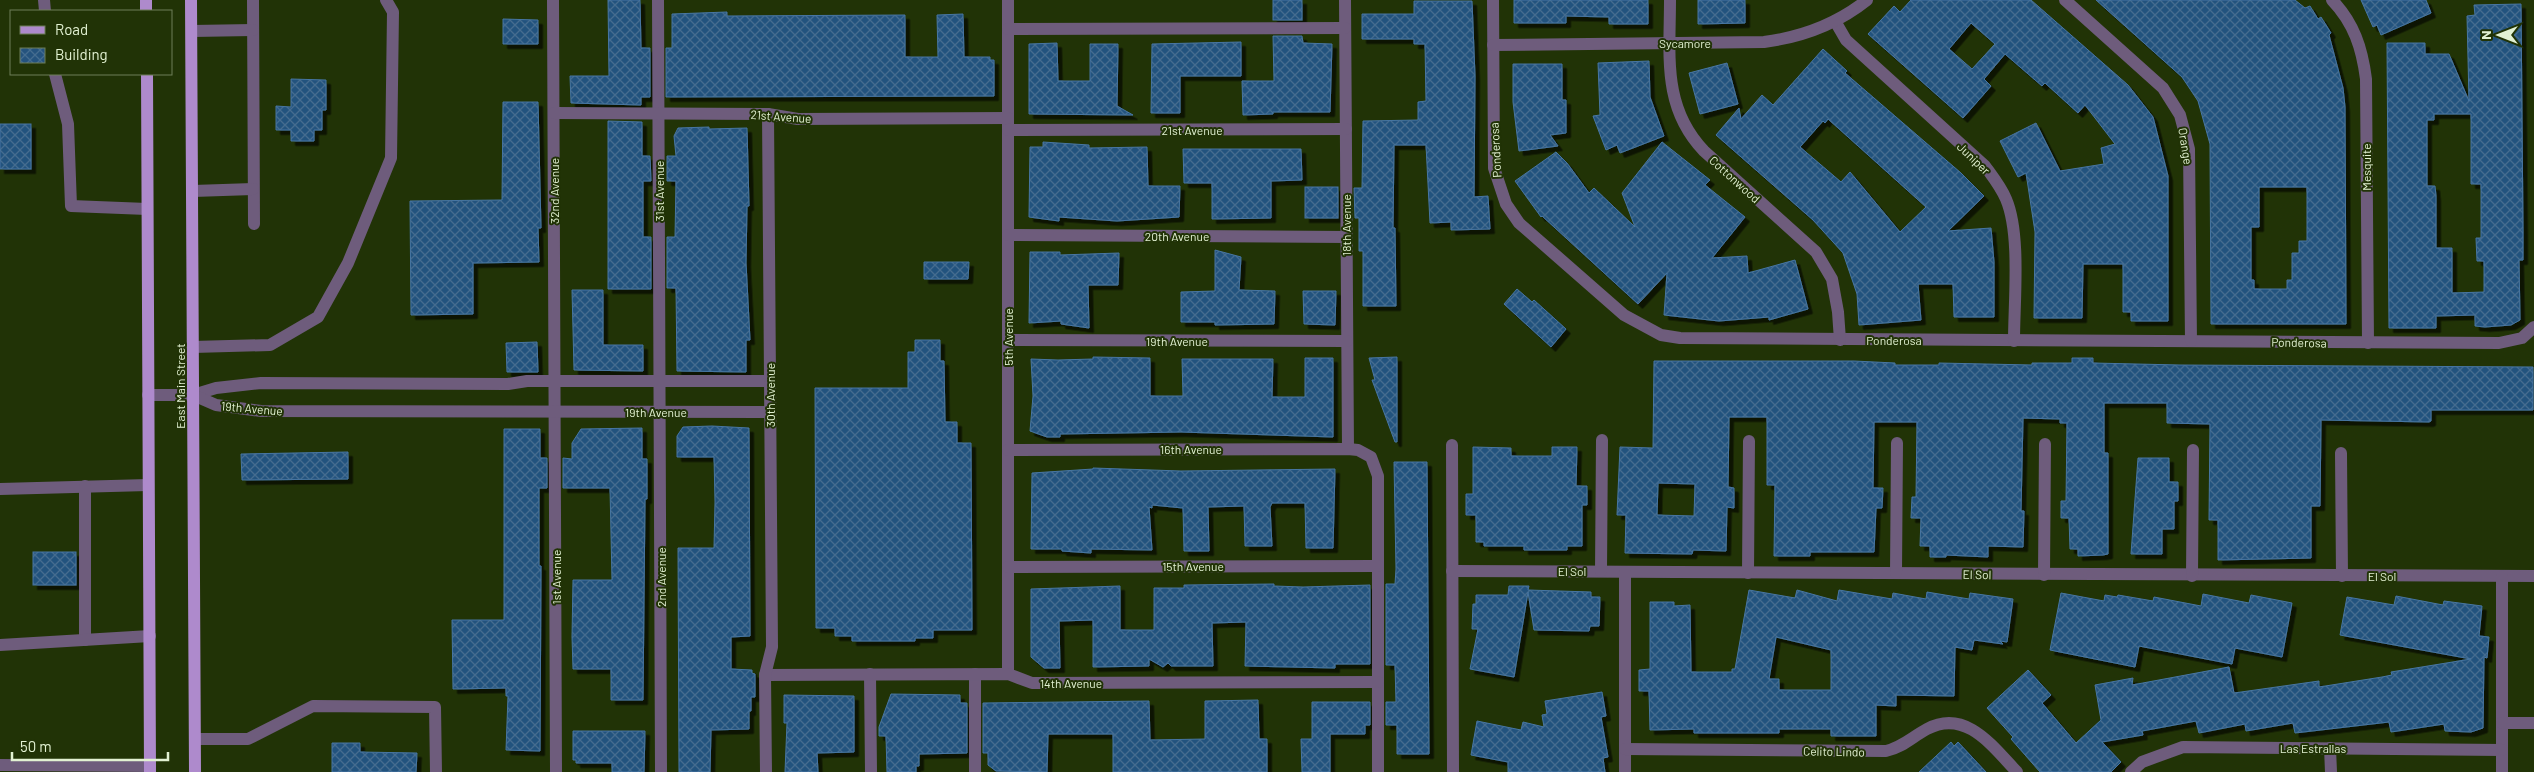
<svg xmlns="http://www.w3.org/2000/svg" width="2534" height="772" font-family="Barlow,sans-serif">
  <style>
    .building { fill: url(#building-cross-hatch); stroke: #4776a3; fill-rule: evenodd; filter: url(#shadow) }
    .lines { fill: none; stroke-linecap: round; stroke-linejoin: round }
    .minor { stroke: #6e5c7c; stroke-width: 12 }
    .major { stroke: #ae8acc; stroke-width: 12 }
    .labels { text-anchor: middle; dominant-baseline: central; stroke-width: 4; stroke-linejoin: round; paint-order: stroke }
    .street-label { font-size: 12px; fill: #e2f1d2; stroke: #213306 }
  </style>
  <defs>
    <pattern id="building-cross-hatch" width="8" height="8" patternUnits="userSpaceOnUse" patternTransform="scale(1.25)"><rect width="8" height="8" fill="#24537e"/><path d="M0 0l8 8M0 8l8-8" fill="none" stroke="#446c8f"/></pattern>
    <filter id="shadow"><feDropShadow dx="4.5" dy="4.5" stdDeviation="0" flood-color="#0009"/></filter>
  </defs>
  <rect width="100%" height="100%" fill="#213306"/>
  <g class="building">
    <path d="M608 0H640L641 48H650V97H641V105L571 103 570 76H609Z"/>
    <rect x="1273" y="0" width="29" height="20"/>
    <path d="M1514 0H1648V24H1609V17L1566 16V23H1514Z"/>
    <path d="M1698 0H1745V23L1698 24Z"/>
    <path d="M1911 0H2031L2128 85 2153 117 2168 176V321H2131V312H2123V264H2083L2082 318H2034L2035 232 2026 173 2018 177 2000 141 2036 123 2060 171 2104 164 2101 148 2115 144 2085 105 2078 113 2045 83 2042 86 2005 54 1984 79 1991 86 1963 118 1868 34 1894 6 1900 12ZM1971 23 1995 44 1972 69 1949 49Z"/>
    <path d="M2096 0H2295L2305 8 2310 6 2318 19 2321 17 2331 33 2329 35 2343 88 2345 107 2346 324H2211L2210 144 2198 101 2182 77ZM2259 187H2307V241H2299V253H2292V280H2287V289H2254V280H2251V227H2259Z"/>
    <path d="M2361 0H2426L2431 13 2381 35 2377 25 2373 27Z"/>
    <path d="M1414 1H1472L1475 76 1474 197 1488 196 1490 229 1451 230V222L1430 223 1426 145H1394L1393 228H1395L1396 306H1363V251H1359V218H1355L1354 188H1362L1363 121 1418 120V102L1426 101 1425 44H1414V39H1362V14H1414Z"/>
    <path d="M2521 4 2523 231V260H2519L2520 320 2511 325 2485 327 2475 326V315L2436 316V328H2389L2387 43H2425V54H2449L2469 101 2467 16 2475 15 2474 5ZM2434 114H2471V184H2481V238H2476L2477 261H2484V292L2452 293V248H2436V196L2435 186H2427V120H2434Z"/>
    <path d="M727 12V16L905 15V57H938L937 15 963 14 964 57H990V60H994V96L666 97V48H672V14Z"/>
    <path d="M503 19 538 20V44H503Z"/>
    <path d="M1273 36H1302L1303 43 1332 44 1330 112H1273V114L1243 115 1242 81H1274Z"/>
    <path d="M1241 42V76H1180V113H1151L1152 44Z"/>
    <path d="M1057 43 1058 81H1090V44H1118L1117 106 1133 115 1029 114V44Z"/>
    <path d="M1823 49 1847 71 1845 73 1961 173 1984 196 1948 231 1991 228 1994 262V317H1954L1953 284H1918L1921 320 1859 325 1857 294 1843 253 1813 220 1716 135 1739 108 1741 119 1762 95 1773 105ZM1828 119 1926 207 1900 232 1850 172 1841 182 1800 147 1823 121 1825 123Z"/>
    <path d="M1649 61 1650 97 1664 136 1620 153 1617 145 1606 150 1593 116 1600 115 1598 63Z"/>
    <path d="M1727 63 1738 104 1700 114 1689 73Z"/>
    <path d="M1513 64H1562V100H1566V133L1550 135 1558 146 1519 151 1513 102Z"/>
    <path d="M291 79 326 80V110H322V130H314V141H291V130H276V106L291 107Z"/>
    <path d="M503 102H538L541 228H538L539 262 473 263V314L411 315 410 201 502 200Z"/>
    <path d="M608 121 642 122V156H650L651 181H643V237H651V289H608Z"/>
    <rect x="0" y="124" width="31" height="45"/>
    <path d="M709 127V129L747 128 749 206H747L746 263 750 340H746V372L677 371 676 288H667V237H675L676 181H667V156H676L674 136 678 128Z"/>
    <path d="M1043 142 1089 145V148L1147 147 1148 186H1180L1179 217 1117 221 1059 217V221L1029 217 1030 147H1043Z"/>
    <path d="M1662 142 1710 180 1705 185 1745 217 1712 258 1747 256 1748 273 1795 260 1808 309 1769 320V317L1719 321 1664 315 1667 273 1638 304 1542 216 1541 217 1515 181 1556 152 1567 163 1589 193 1594 188 1635 227 1622 193Z"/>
    <path d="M1183 149H1301L1302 180 1271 181V218L1212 219V183H1184Z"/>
    <rect x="1305" y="187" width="33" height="31"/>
    <path d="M1215 250 1241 257 1239 290 1275 291 1274 324 1215 325V322H1181V292L1215 291Z"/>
    <path d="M1030 252H1060V255L1119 253 1118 285H1088L1089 328 1061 324V321L1029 323Z"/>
    <path d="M924 262H969L968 279H924Z"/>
    <path d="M1517 289 1532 302 1534 300 1566 329 1551 347 1504 304Z"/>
    <path d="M572 290H603V345H643V371L574 370Z"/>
    <path d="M1303 291H1336L1335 325 1304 324Z"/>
    <path d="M915 340H940V361H944L945 422H957V443H971L972 630H933V638H915V641H852V636H835V628H816L815 388H908V352H915Z"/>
    <path d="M537 342 538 372H507L506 343Z"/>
    <path d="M1093 357 1150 358V396H1183L1182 359H1273L1272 397H1305V358H1333V437L1181 432 1060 434V437H1047L1030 431 1033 396 1031 359 1058 360 1093 359Z"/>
    <path d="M1397 357V442H1395L1372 380H1375L1369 358Z"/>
    <path d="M2072 358H2093V363L2180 365 2533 367V410H2431V421L2429 422 2321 420 2320 506H2311V558L2218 560V520H2209L2210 424 2167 423V403H2104V453H2108V554L2103 555 2078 556V549H2070L2069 518H2061V501H2066L2067 423H2060V419L2023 418 2021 511H2024L2023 547 1988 546V557L1946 555V557H1930V546H1920L1921 518H1911L1912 497H1916L1917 422H1874L1873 488H1883L1882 508H1876L1874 552H1810V556H1774L1775 485H1767V417H1729L1728 487 1734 488V508L1727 507 1726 551 1693 550 1692 554 1625 553 1626 515H1617L1620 447 1653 448 1654 361H1854L1895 363V365H1939V363L2032 365V363H2072ZM1658 483 1695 484 1694 516 1657 515Z"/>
    <path d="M712 426 749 428 750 636 731 637V669L752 670V673L755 674V697H751V711H749V729L711 730 710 772H679L678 548H714L715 502 714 457H677V436L683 427Z"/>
    <path d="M642 428V459H647V499H645L643 700H611V669H573L572 637 573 580H612L610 488H563V458L572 459V443L581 429Z"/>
    <path d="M504 429H540V458H547V488H539V566H541L540 751 506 750 508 696H506V688L453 689 452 620H504Z"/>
    <path d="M1473 447 1511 448V456H1552V447H1577L1576 486H1587V505H1582V546H1567V550H1524V546H1484V542H1476V515H1466V494H1473Z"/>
    <path d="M348 452V479L242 480 241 454Z"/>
    <path d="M2138 458H2169V482H2178V501H2174V529H2162V554H2131Z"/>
    <path d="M1394 462H1427L1429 754H1397V725H1386V702H1396L1395 665H1386V584H1395L1396 569Z"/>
    <path d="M1093 468 1181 471 1335 469 1333 548H1306L1305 503H1272L1270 507 1272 546H1245L1244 506 1208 507 1209 551H1184L1183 508 1152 505V508L1149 507 1152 550 1091 549V553L1062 551V549H1031L1032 473 1093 469Z"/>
    <rect x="33" y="552" width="43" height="33"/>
    <path d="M1274 584V586L1303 587 1370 585V664H1335V668L1245 666 1246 622 1212 623 1213 666H1171L1168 663 1163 667 1149 659V666L1093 667V620L1059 621 1060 668H1044L1031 657V589L1120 586V630H1154V588H1184V585Z"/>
    <path d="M1509 586H1529L1528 590 1591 592V597H1600L1599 626H1590L1589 631 1534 630 1528 592 1514 677 1470 669 1478 629H1472L1473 604H1476V595H1508Z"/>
    <path d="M1749 590 1795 598 1797 590 1837 601 1839 590 1892 599 1893 593 1926 599 1927 592 1969 599 1970 593 2013 599 2007 642 2000 641 2003 644 1974 640 1972 650 1955 647 1954 696 1896 695V706L1876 705V736H1831V729H1779V733H1694V729L1650 730 1649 691H1639V670L1650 669V602H1674V606L1690 605 1691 672H1732V669H1735ZM1776 637 1831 650V690H1779V679H1769Z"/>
    <path d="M2061 593 2104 601 2105 595 2117 597 2118 595 2153 601 2154 597 2201 606 2203 594 2249 603 2251 595 2292 603 2282 657 2235 648 2232 664 2139 646 2135 667 2050 650Z"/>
    <path d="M2396 596 2443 605 2444 601 2482 606 2479 636 2489 637 2487 658 2484 657 2483 728 2471 732 2445 731 2444 724 2391 732 2389 722 2295 733 2293 723 2246 731 2245 724 2199 733 2196 721 2142 731 2143 735 2102 742 2121 762 2111 772H2040L2011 739 2013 737 1987 708 2028 670 2051 695 2042 703 2076 743 2101 720 2095 685 2133 678 2132 685 2229 667 2234 693 2319 681V687L2382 677 2392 675 2391 672 2471 659 2340 635 2347 597 2394 605Z"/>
    <path d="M1602 692 1606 716 1601 717 1608 757 1603 758 1605 772H1508V762L1471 755 1477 721 1521 730 1523 722 1544 727 1542 715 1547 714 1545 701Z"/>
    <path d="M891 694 960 695V703H967V753L919 754V766H916V772H887L886 736H879V727Z"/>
    <path d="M784 695 854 696V752L817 753 818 772H785L787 723H784Z"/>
    <path d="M1258 700 1259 739H1267V772H1113V734H1048L1047 772 996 771 988 765V753H983V703L1149 701 1150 740 1205 739V701Z"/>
    <path d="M1312 702H1370V725H1365V734H1330V772H1302L1301 739H1312Z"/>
    <path d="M573 731H645L644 772H612V763H576V760H573Z"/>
    <path d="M1951 742 1954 746 1958 742 1986 772H1919Z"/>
    <path d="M332 743H360V752L417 753 416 772H332Z"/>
  </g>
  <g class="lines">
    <g class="minor">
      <path d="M44 0 45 11"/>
      <path d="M253 0 254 224"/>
      <path d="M553 0 556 772"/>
      <path d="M658 0 661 772"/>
      <path d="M1008 0V674"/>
      <path d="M1345 0 1348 449"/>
      <path d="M1493 0 1494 168 1506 204 1519 223 1624 315 1661 335 1680 338 2499 343 2522 338 2534 327"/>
      <path d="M1670 0C1670 56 1662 107 1704 151L1816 252 1832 279 1838 312 1840 340"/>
      <path d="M2065 0 2163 88 2180 115 2189 149 2191 341"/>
      <path d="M2332 0C2354 23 2362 48 2366 79L2368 343"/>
      <path d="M1835 21 1846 40 1985 166C1993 177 2001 187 2006 199 2021 234 2014 301 2014 341"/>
      <path d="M1008 29 1345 28"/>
      <path d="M192 31 253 30"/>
      <path d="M1493 45 1764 42C1802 37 1837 24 1867 0"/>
      <path d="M55 74 68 124 71 206 147 209"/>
      <path d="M554 113 768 114 798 119 1008 118"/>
      <path d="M1008 130 1346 129"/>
      <path d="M193 191 253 189"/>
      <path d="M1008 235 1346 237"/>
      <path d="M1008 340 1347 341"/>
      <path d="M193 347 270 345 318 317 348 263 391 158 393 12 386 0"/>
      <path d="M148 395H193L216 388 261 383 508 384 527 381H769"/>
      <path d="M193 395 216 405 261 411 770 412"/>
      <path d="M1452 445 1453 772"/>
      <path d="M1008 450 1348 449 1358 450 1371 457 1378 476V772"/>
      <path d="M2341 453 2342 576"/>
      <path d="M0 489 148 485"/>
      <path d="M1008 567 1378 566"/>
      <path d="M1452 571 2534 576"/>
      <path d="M1601 571 1602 440"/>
      <path d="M1625 572V772"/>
      <path d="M1748 573 1749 441"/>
      <path d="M1896 573 1897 443"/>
      <path d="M2044 575 2045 444"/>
      <path d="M2192 576 2193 450"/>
      <path d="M2502 576V772"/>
      <path d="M85 640V486"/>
      <path d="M0 645 150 636"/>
      <path d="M870 674 871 772"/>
      <path d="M975 674V772"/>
      <path d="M765 675 1008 674 1032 683 1378 682"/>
      <path d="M2502 723H2534"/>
      <path d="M195 739H248L313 706 435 707 436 772"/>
      <path d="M2330 748 2331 772"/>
      <path d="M1625 749 1886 751C1903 747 1912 737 1927 729 1966 708 1993 747 2017 772"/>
      <path d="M0 765 150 766"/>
      <path d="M766 772 765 675 772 647 768 114"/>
      <path d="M2131 772 2142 762 2183 747 2502 750"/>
    </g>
    <g class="major">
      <path d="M146 0V11"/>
      <path d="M191 0 195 772"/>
      <path d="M147 74 150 772"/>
    </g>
  </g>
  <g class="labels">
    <g class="street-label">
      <text x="1685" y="43">Sycamore</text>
      <text transform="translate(781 116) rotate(4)">21st Avenue</text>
      <text x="1192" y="130">21st Avenue</text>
      <text transform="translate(2186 146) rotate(81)">Orange</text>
      <text transform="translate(1495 150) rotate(-93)">Ponderosa</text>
      <text transform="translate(1974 158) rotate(44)">Juniper</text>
      <text transform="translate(2366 167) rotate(-90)">Mesquite</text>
      <text transform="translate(1735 179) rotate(42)">Cottonwood</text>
      <text transform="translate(554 191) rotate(-90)">32nd Avenue</text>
      <text transform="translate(659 191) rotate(-90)">31st Avenue</text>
      <text transform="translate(1346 225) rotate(-90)">18th Avenue</text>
      <text x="1177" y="236">20th Avenue</text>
      <text transform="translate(1008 337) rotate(-90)">5th Avenue</text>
      <text x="1894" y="340">Ponderosa</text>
      <text x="1177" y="341">19th Avenue</text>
      <text transform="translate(2299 342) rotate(1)">Ponderosa</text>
      <text transform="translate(180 386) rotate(-90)">East Main Street</text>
      <text transform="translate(770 395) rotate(-90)">30th Avenue</text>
      <text transform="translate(252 408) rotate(5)">19th Avenue</text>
      <text x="656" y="412">19th Avenue</text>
      <text x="1191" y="449">16th Avenue</text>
      <text x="1193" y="566">15th Avenue</text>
      <text x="1572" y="571">El Sol</text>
      <text transform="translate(1977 574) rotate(1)">El Sol</text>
      <text x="2382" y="576">El Sol</text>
      <text transform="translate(556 577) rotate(-90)">1st Avenue</text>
      <text transform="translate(661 577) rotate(-90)">2nd Avenue</text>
      <text x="1071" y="683">14th Avenue</text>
      <text x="2313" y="748">Las Estrallas</text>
      <text transform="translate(1834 751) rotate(1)">Celito Lindo</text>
    </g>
  </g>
  <rect x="10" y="10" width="162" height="65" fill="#213306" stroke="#6e7f58"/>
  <rect x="20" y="26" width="25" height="8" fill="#ae8acc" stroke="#6e7f58"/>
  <text x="55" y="35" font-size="15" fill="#e2f1d2">Road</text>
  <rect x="20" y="48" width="25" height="15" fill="url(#building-cross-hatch)" stroke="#6e7f58"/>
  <text x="55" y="60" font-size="15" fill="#e2f1d2">Building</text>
  <g transform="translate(2499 35) rotate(270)" stroke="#213306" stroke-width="4" paint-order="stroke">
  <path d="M0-4L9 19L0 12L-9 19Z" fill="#e2f1d2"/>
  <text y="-8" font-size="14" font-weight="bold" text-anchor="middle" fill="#e2f1d2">N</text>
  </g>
  <path d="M12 752v8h156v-8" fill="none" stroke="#e2f1d2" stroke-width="2.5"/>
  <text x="20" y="752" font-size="15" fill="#e2f1d2" stroke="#213306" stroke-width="4" paint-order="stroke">50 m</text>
</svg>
